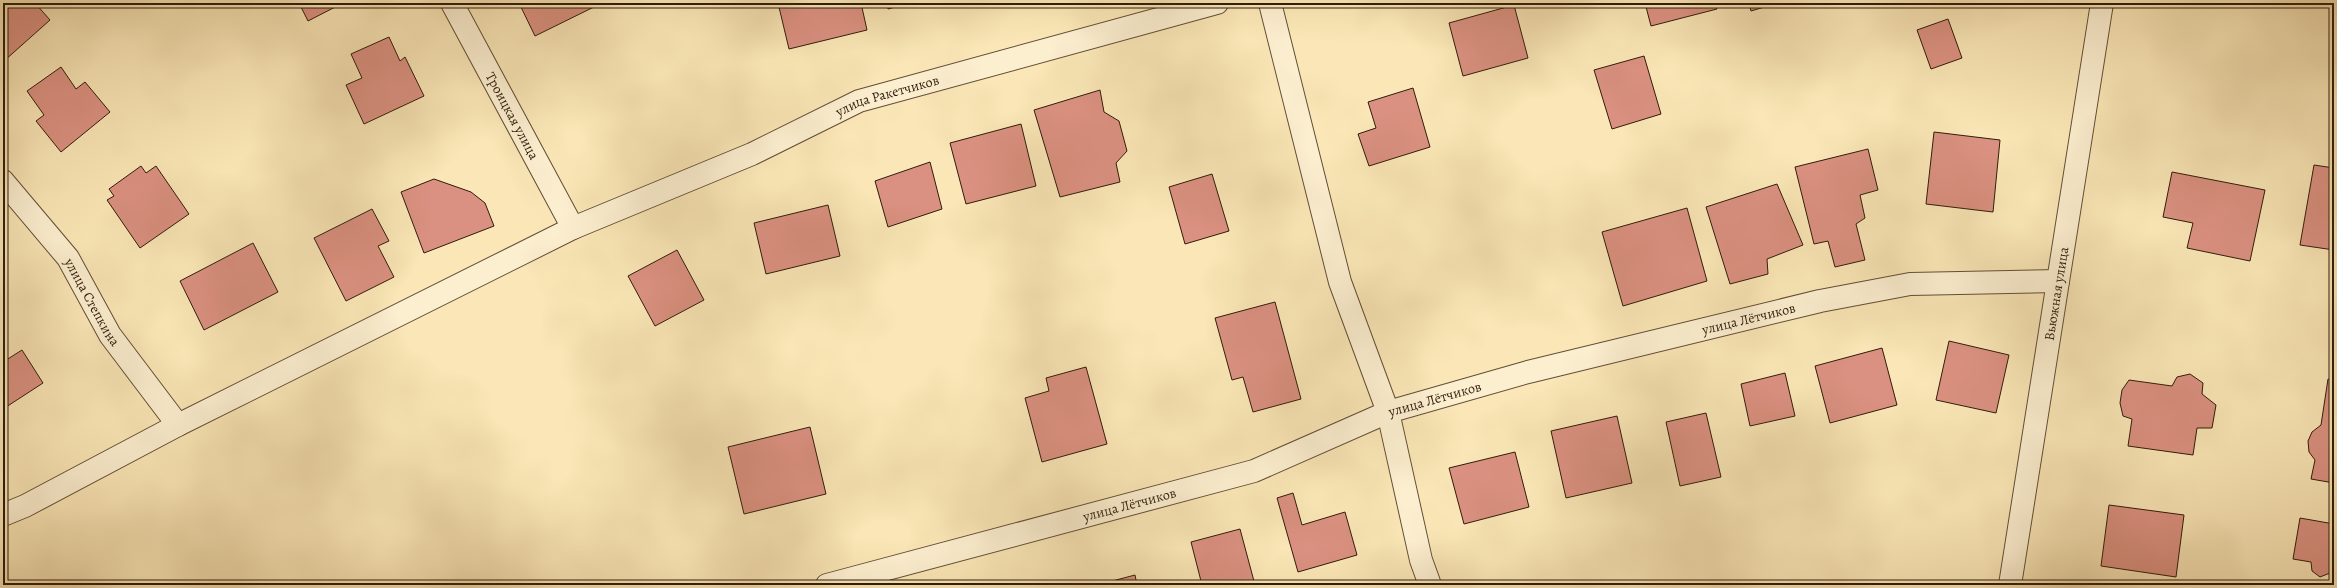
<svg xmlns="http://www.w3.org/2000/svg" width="2337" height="588" font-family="Alegreya,serif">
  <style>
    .building { fill: #db9181; stroke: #2f1c0a }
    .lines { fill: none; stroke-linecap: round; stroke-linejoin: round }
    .minor-casing { stroke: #624e35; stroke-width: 24 }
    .minor { stroke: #fcefd0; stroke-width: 22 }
    .labels { text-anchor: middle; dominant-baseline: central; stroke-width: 4; stroke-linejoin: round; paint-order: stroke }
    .street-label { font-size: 14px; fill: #2f1c0a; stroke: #fcefd0 }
  </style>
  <rect width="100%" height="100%" fill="#fae6b6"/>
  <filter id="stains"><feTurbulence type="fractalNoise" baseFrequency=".005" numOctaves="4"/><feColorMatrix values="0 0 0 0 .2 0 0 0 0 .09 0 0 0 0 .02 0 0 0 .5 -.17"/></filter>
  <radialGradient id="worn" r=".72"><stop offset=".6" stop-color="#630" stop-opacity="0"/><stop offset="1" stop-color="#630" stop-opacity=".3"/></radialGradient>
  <g class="building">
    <path d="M11 3H35L50 20 4 61 3 10Z"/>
    <path d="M299 3H343L308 21Z"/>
    <path d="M519 3H602L535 36Z"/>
    <path d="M778 3H861L867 30 789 49Z"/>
    <path d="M887 3H909L888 9Z"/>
    <path d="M1645 3H1715L1717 9 1651 26Z"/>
    <path d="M1749 3H1778L1751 11Z"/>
    <path d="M1514 5 1528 58 1463 76 1449 23Z"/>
    <path d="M1948 19 1962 58 1931 69 1917 30Z"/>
    <path d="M389 37 400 61 405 57 424 96 364 124 346 85 362 78 351 54Z"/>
    <path d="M1644 56 1661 114 1612 129 1594 70Z"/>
    <path d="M61 67 76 89 85 82 110 112 61 152 36 121 44 115 27 91Z"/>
    <path d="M1413 88 1430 147 1369 166 1358 134 1376 128 1368 102Z"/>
    <path d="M1100 90 1104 112 1119 121 1127 151 1116 163 1120 182 1060 197 1034 110Z"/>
    <path d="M1021 124 1036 186 966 204 950 143Z"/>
    <path d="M1934 132 2000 140 1993 212 1926 204Z"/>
    <path d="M1868 149 1878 190 1860 195 1865 218 1856 224 1865 260 1835 267 1828 241 1814 244 1795 167Z"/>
    <path d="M930 162 942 209 888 227 875 181Z"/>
    <path d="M2314 165 2334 168V250L2300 245Z"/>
    <path d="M141 166 146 173 156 166 189 214 140 248 107 200 114 196 109 189Z"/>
    <path d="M2172 172 2265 190 2250 261 2187 248 2193 223 2163 217Z"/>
    <path d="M1212 174 1229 231 1185 244 1169 187Z"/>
    <path d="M434 179 471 192 485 203 494 226 424 253 401 192Z"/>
    <path d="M1777 184 1803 245 1767 259 1768 274 1730 284 1706 207Z"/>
    <path d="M828 205 840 256 766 274 754 223Z"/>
    <path d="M1687 208 1707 281 1623 306 1602 232Z"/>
    <path d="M372 209 389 241 378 246 394 277 346 301 314 238Z"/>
    <path d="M253 243 278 292 204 330 180 281Z"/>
    <path d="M677 250 704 300 655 326 628 276Z"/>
    <path d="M1275 302 1301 399 1253 412 1243 377 1232 380 1215 318Z"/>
    <path d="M1949 341 2009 355 1996 413 1936 400Z"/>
    <path d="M1882 348 1897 405 1830 423 1815 366Z"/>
    <path d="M22 350 43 383 3 409V362Z"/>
    <path d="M1086 367 1107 444 1042 462 1025 398 1049 391 1046 378Z"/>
    <path d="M1785 373 1795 416 1750 426 1741 384Z"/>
    <path d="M2190 374 2203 383 2202 394 2216 405 2212 428H2197L2193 455 2128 446 2132 419 2123 416 2120 403 2122 390 2129 380 2172 386 2177 377Z"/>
    <path d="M2328 379 2334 380V483L2311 479 2315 460 2309 452 2308 441 2312 432 2321 425Z"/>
    <path d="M1706 413 1721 477 1680 486 1666 422Z"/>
    <path d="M1617 416 1632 483 1566 498 1551 431Z"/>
    <path d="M810 427 826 494 744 514 728 447Z"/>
    <path d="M1515 452 1529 507 1464 524 1449 468Z"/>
    <path d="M1293 493 1302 525 1345 512 1357 555 1298 572 1277 498Z"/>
    <path d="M2109 505 2184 515 2176 577 2101 566Z"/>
    <path d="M2300 518 2334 524V568L2330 573 2320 577 2312 571 2311 562 2293 559Z"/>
    <path d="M1240 529 1255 585H1202L1191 542Z"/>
    <path d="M1135 575 1137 585H1097Z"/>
  </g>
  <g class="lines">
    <defs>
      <g id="minor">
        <path id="s1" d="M452 3 573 228"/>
        <path d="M1270 3 1340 282 1388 412 1421 560 1430 585"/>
        <path id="s2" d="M3 181 68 258 110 335 178 425"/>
        <path id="s3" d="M3 515 25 506 178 425 573 228 752 154 859 101 1217 3"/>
        <path id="s4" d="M827 585 1254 471 1388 412 1528 372 1820 301 1910 284 2058 281"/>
        <path id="s5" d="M2010 585 2102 3"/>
      </g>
    </defs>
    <use href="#minor" class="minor-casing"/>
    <use href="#minor" class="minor"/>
  </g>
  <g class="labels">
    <g class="street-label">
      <text stroke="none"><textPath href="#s3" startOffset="980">улица Ракетчиков</textPath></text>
      <text stroke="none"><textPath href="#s1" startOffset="128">Троицкая улица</textPath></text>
      <text stroke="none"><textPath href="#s5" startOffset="295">Вьюжная улица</textPath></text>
      <text stroke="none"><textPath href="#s2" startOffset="151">улица Степкина</textPath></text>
      <text stroke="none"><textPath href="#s4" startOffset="961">улица Лётчиков</textPath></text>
      <text stroke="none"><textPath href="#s4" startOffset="637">улица Лётчиков</textPath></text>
      <text stroke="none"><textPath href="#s4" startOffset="313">улица Лётчиков</textPath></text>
    </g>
  </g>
  <rect width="2337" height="588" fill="none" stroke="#fae6b6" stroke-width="16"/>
  <rect x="4" y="4" width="2329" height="580" fill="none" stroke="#2f1c0a" stroke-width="2"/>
  <rect x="8" y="8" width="2321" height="572" fill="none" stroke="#2f1c0a"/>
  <rect width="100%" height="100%" filter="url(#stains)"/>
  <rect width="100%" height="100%" fill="url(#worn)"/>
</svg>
